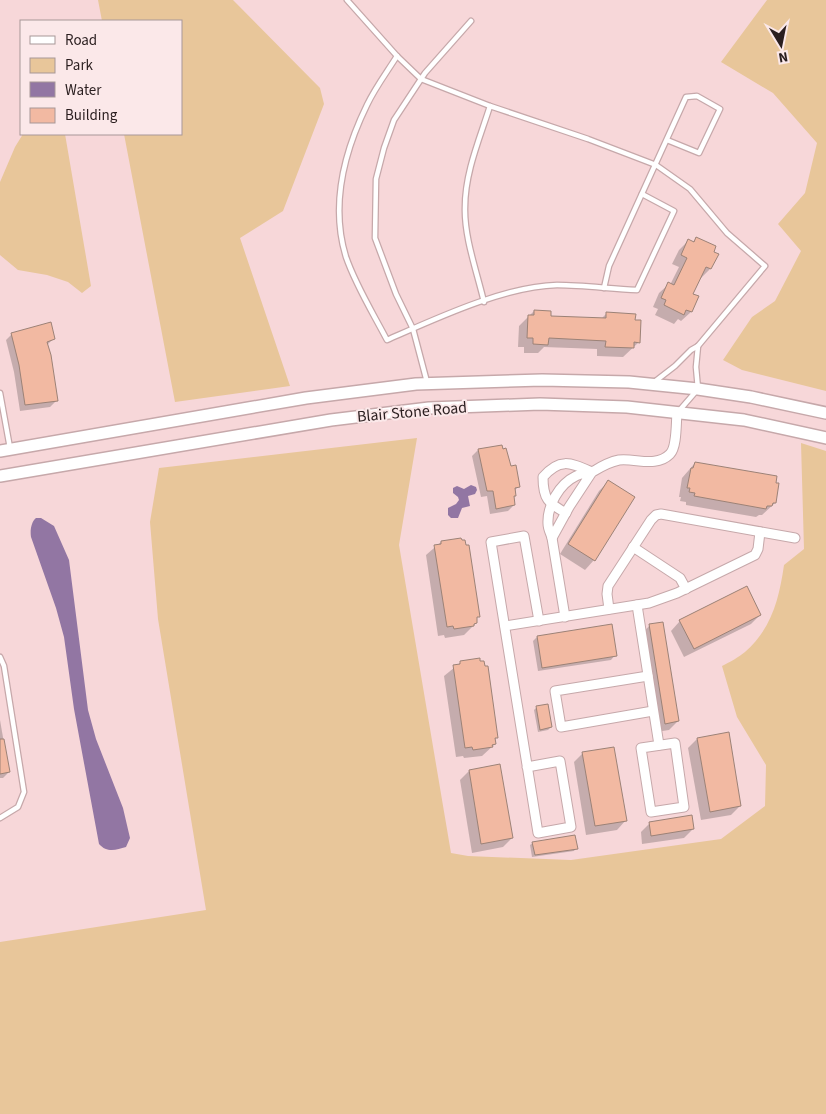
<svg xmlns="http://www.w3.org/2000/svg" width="826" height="1114" font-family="'Source Sans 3',sans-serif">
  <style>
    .green { fill: #e8c69a }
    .water { fill: #9276a3 }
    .shadow { fill: #0003 }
    .building { fill: #f2b9a2; stroke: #9c8277 }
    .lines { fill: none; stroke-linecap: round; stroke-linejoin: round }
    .lane-casing { stroke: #c6a8aa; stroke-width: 7 }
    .street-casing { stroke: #c6a8aa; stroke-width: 11 }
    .secondary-casing { stroke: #c6a8aa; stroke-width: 14 }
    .lane { stroke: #fff; stroke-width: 4.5 }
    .street { stroke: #fff; stroke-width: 9 }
    .secondary { stroke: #fff; stroke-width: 11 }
    .labels { text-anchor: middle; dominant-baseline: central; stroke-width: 4; stroke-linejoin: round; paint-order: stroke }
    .street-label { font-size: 16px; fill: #2a1e1f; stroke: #fbe8e9 }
  </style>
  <rect width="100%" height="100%" fill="#f7d7d9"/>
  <g class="green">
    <path d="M98 0H233L320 88 324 104 283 211 240 238 290 386 175 402 124 134H181V21H102Z"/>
    <path d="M767 0H826V391L742 370 723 360 752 317 775 301 801 251 778 224 805 193 817 143 773 93 721 62Z"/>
    <path d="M23 134H65L91 286 82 293 68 282 47 275 18 270 0 255V182L15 147Z"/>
    <path d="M417 438 399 545 451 853 468 856 571 860 721 839 765 806 766 765 737 717 722 666C730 662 739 657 745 652 772 628 779 599 784 565L804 549 801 443 826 451V1114H0V942L206 910 158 619 150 522 159 468Z"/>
  </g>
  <g class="water">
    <path d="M471 485 476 487 477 490 475 494 468 496 470 506 462 508 458 518H451L448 515V508L456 504 459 500 458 497 453 493V488L457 486 464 489Z"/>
    <path d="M36 518H41L54 526 69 560 88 710 96 739 123 808 130 838 126 847C116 850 107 853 99 844L74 709 64 637 56 608 31 537C30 531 31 522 36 518Z"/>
  </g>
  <g class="shadow">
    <path d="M696 238 710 269 701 278 700 277 692 294 698 297 691 312 681 321 678 319 674 324 655 315 658 309 653 307 659 293 669 284 670 285 679 267 672 264 679 250 688 241 692 243Z"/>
    <path d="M534 311 550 317 601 319 606 314 634 321 639 342 623 357 597 356V349L544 347 538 353H524V347H518L519 326Z"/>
    <path d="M12 334 54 338 47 345 56 401 50 407 20 411 14 372 6 340Z"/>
    <path d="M501 446 519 486 514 491 515 496 513 498 514 505 508 511 490 514 487 496 481 497 472 456 478 450Z"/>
    <path d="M695 463 775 503 762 515H759L756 517 686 505V502L680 501 681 497H679L682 478Z"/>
    <path d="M608 482 594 560 585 570 560 554 599 491Z"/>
    <path d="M441 542 478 616 476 619V623L464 635 445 638 444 635 438 636 426 555Z"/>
    <path d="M746 588 760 615 751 624 684 657 671 631 680 621Z"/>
    <path d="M650 625 678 721 669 730 656 732 641 635Z"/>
    <path d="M537 637 615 655 611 660 538 671 533 641Z"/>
    <path d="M460 663 497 737 494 740 495 744 482 756 464 758 463 756 456 757 444 676Z"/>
    <path d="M536 708 551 727 548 730 538 732 534 710Z"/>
    <path d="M0 720 9 772 3 778H0Z"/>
    <path d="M697 739 740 806 731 815 701 820 688 748Z"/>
    <path d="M583 753 626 820 617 830 586 835 574 762Z"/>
    <path d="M469 771 512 838 503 847 472 853 460 780Z"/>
    <path d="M650 823 693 829 684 838 642 844 641 832Z"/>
    <path d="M533 843 576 848 574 851 532 857 530 845Z"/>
  </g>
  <g class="building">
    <path d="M696 237 716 246 714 252 719 254 711 269 706 267 693 294 699 296 692 312 686 310 684 315 664 305 666 300 661 298 668 282 674 285 687 258 681 255 688 239 694 242Z"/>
    <path d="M534 310 551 311V316L606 318V312L636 314 635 320H641L640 343 634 342V348L605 347 606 341 549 338 548 345 533 344V338H527L528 315H534Z"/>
    <path d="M51 322 55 339 47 342 51 355 58 401 25 405 19 365 11 333Z"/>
    <path d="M502 445 503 449 506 448 511 466 516 465 520 487 515 488 516 496H514L515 505 496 509 493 491H487L478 449Z"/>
    <path d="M695 462 777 476 776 483H779L776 503H773L772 506H767L766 509 694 496 695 493 689 492 690 488H687L691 468H693Z"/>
    <path d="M608 480 635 497 595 561 568 544Z"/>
    <path d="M461 538 462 540H465L466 545H469L480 617H477V623L474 624V626L454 629 453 626 447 627 434 545 441 544V541Z"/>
    <path d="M747 586 761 615 694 649 679 620Z"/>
    <path d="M663 622 679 721 665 724 649 624Z"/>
    <path d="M612 624 617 656 542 668 537 636Z"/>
    <path d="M480 658V661H484L485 666H488L498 738H495L496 744 492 745 493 747 473 750 472 747 465 748 453 665 460 664V661Z"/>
    <path d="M548 704 552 727 540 730 536 706Z"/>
    <path d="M729 732 741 806 710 812 697 738Z"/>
    <path d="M0 739H4L10 772 0 774Z"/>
    <path d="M614 747 627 821 595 826 582 752Z"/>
    <path d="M500 764 513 838 481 844 469 770Z"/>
    <path d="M692 815 694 829 651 836 649 822Z"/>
    <path d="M575 835 578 849 535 855 532 842Z"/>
  </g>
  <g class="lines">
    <defs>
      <g id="lane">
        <path d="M347 0 397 56 421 79 490 106 588 139 656 165 690 189 727 233 765 266 698 346 691 350 675 366 653 383"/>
        <path d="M397 56C387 72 375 88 367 105 344 152 330 205 346 257 356 286 373 313 387 340 435 319 505 286 557 285 584 285 611 289 637 290L674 211 642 194"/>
        <path d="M604 288 609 266 686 97 697 96 720 109 699 153 667 140"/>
        <path d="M484 302C477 272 464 237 465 207 465 172 480 138 490 106"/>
        <path d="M427 382 413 329 396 294 375 238 376 179 384 148 394 120 425 73 471 21"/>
        <path d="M0 393 10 448"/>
        <path d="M678 412 698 389 696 367 698 346"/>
        <path d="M0 657 4 666 24 792 18 807 0 818"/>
      </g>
      <g id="street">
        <path d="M592 472 569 507 552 538C551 534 548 529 548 524 547 506 559 484 576 476 581 473 589 473 594 471 602 466 609 462 619 460 636 458 656 468 670 454 677 447 676 423 677 413"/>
        <path d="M566 513C548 503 543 499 543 477 560 457 571 463 592 472"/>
        <path d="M552 538 565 617"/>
        <path d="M633 547 680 578 686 589"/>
        <path d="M637 605 659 745"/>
        <path d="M609 609 607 594 608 586 651 520 656 515 661 514 795 538"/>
        <path d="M505 626 649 603 677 593 755 555 758 549 760 532"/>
        <path d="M648 676 555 691 561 727 653 711"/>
        <path d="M675 743 684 807 651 812 641 748Z"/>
        <path d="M527 767 560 761 571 827 538 833 491 542 524 536 539 621"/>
      </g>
      <g id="secondary">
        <path d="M0 451 306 398 416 384 542 380 629 382 698 389 751 397 826 413"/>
        <path d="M0 476 331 420 429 408 540 404 627 407 744 420 826 438"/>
      </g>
    </defs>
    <use href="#lane" class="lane-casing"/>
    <use href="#street" class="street-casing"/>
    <use href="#secondary" class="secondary-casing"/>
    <use href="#lane" class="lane"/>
    <use href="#street" class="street"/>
    <use href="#secondary" class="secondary"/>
  </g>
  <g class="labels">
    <g class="street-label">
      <text transform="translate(412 412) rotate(-5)">Blair Stone Road</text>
    </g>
  </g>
  <rect x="20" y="20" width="162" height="115" fill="#fbe8e9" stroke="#a79798"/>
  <rect x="30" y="36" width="25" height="8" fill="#ffffff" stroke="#a79798"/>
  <text x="65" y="45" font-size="15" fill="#2a1e1f">Road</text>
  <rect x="30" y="58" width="25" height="15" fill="#e8c69a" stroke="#a79798"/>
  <text x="65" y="70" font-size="15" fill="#2a1e1f">Park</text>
  <rect x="30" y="82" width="25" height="15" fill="#9276a3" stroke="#a79798"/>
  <text x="65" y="95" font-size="15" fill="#2a1e1f">Water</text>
  <rect x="30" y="108" width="25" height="15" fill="#f2b9a2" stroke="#a79798"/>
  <text x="65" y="120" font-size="15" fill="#2a1e1f">Building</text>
  <g transform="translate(781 45) rotate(170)" stroke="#fbe8e9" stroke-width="4" paint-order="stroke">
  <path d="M0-4L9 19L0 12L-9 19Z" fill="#2a1e1f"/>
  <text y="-8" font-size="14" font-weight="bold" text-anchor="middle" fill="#2a1e1f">N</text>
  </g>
</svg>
